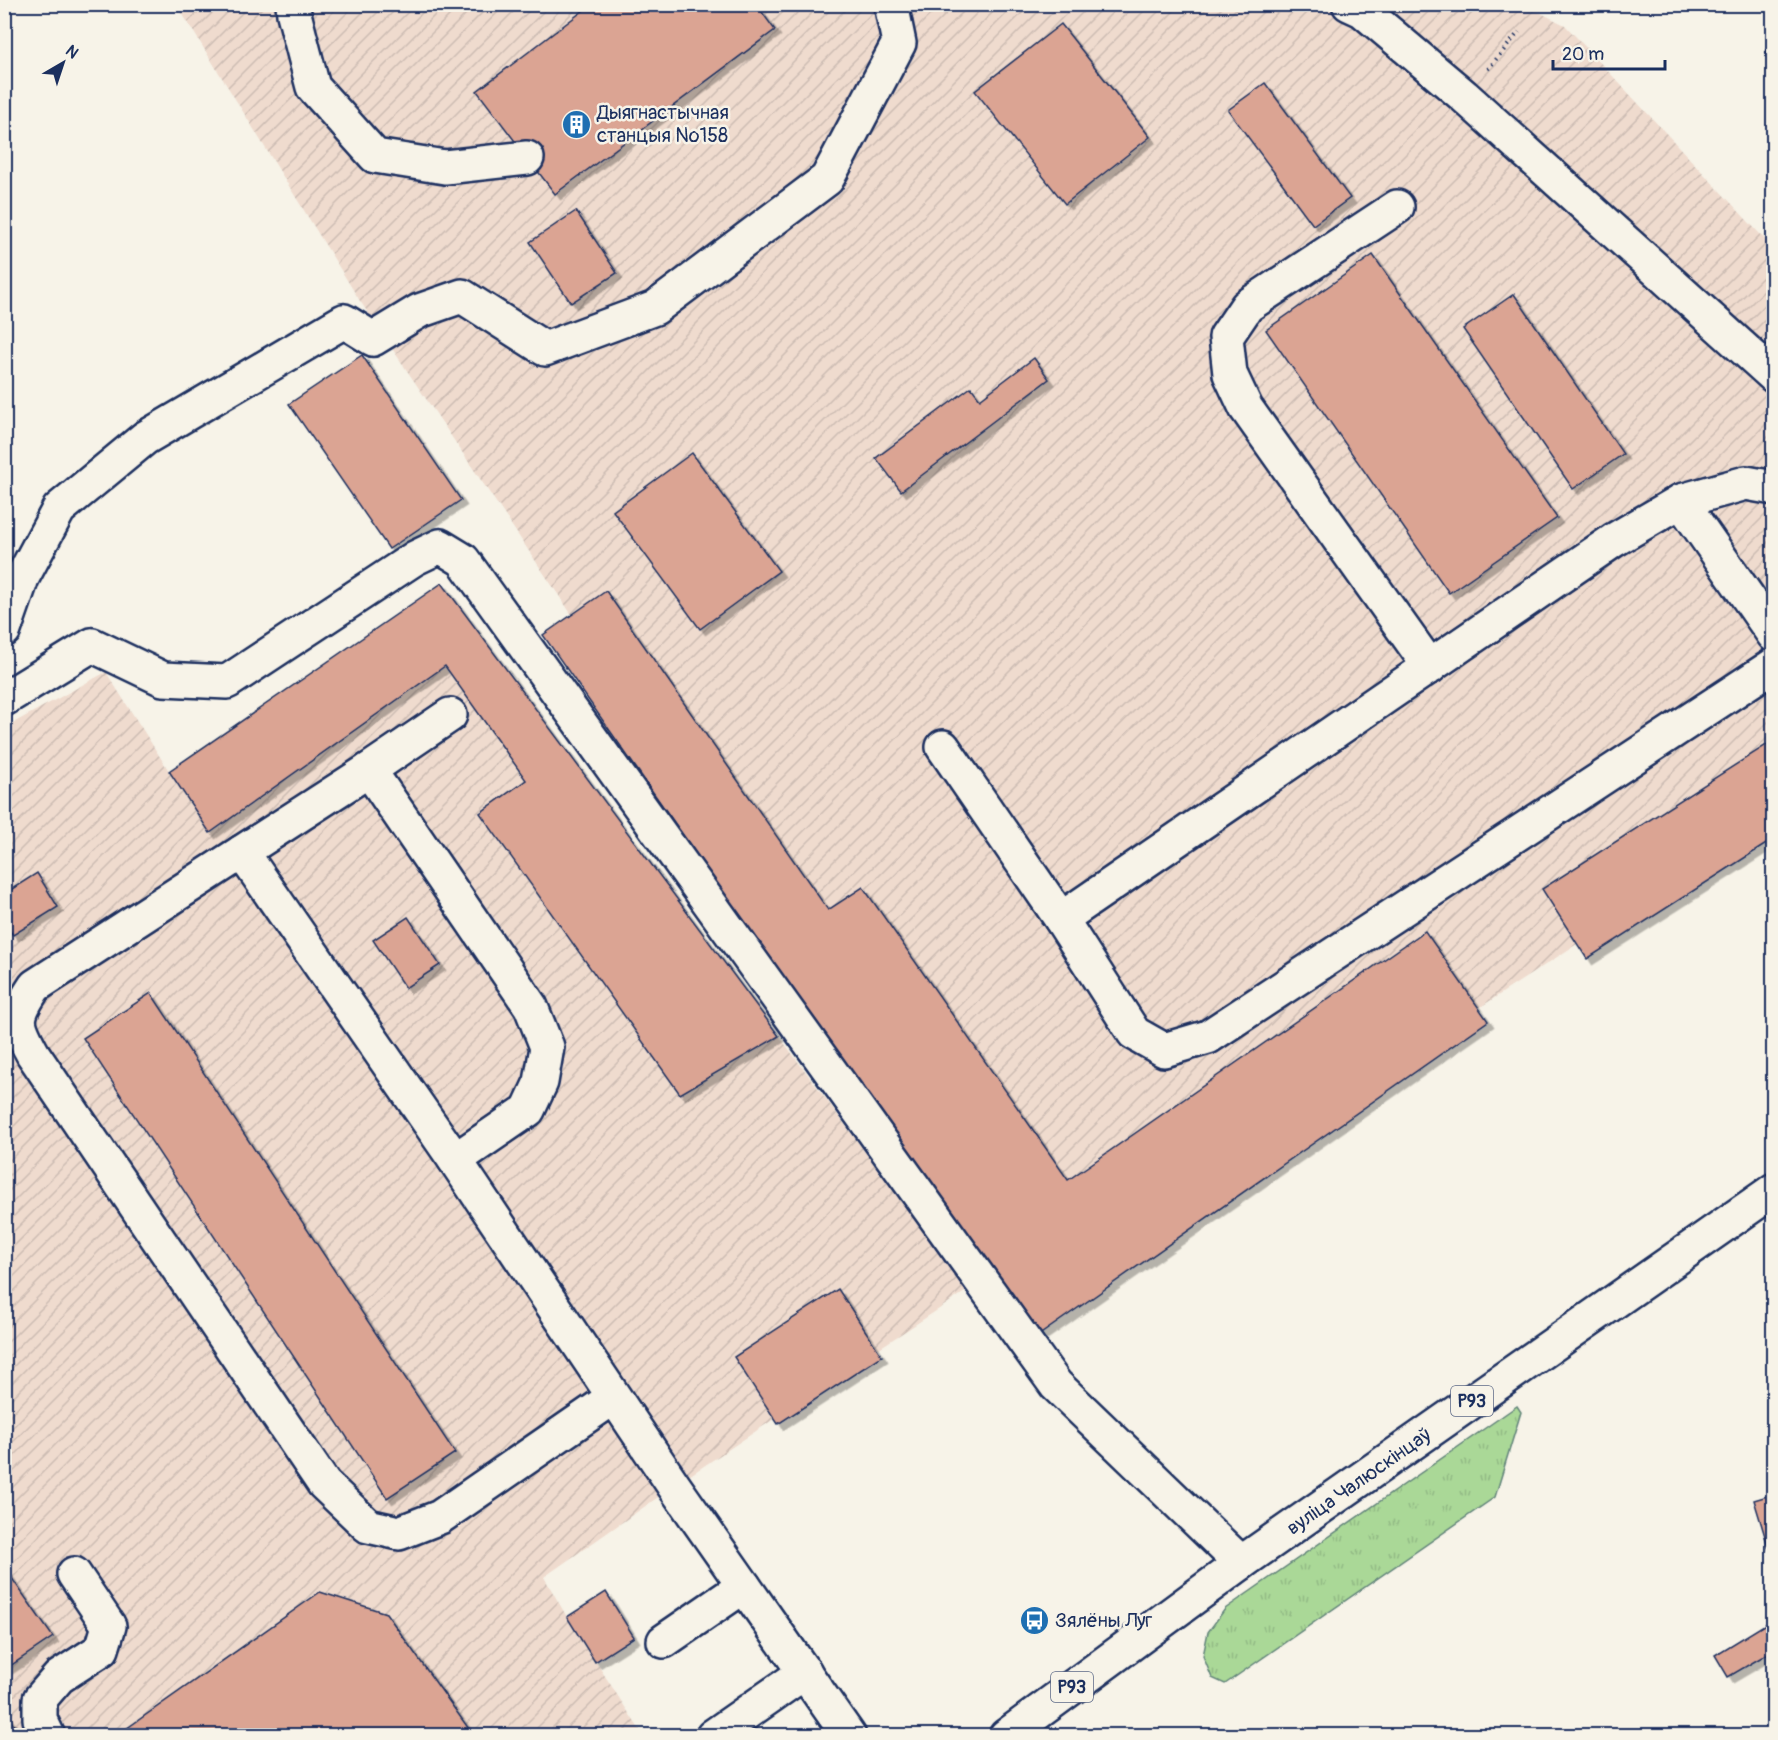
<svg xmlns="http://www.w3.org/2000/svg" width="1778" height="1740" font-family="Pangolin,sans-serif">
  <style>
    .industrial { fill: url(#industrial-furrows) }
    .grass { fill: url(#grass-tufts); stroke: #62847a; stroke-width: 1.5 }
    .building { fill: #dba493; stroke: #1b2f5e; stroke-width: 1.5; filter: url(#shadow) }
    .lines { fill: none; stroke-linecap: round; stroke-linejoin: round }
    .minor-casing { stroke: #1b2f5e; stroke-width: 38 }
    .major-casing { stroke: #1b2f5e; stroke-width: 38 }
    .path { stroke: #1b2f5e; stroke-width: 4; stroke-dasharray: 1.5 4.5; stroke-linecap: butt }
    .minor { stroke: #f7f3e8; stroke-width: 33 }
    .major { stroke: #f7f3e8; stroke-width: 33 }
    .labels { text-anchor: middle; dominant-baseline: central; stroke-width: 5; stroke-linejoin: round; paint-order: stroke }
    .shield { fill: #f7f3e8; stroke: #5d6a87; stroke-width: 1.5 }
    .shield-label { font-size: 18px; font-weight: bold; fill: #1b2f5e }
    .poi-label { font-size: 20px; fill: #1b2f5e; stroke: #f7f3e8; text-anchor: start }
    .street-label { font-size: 20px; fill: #1b2f5e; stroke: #f7f3e8 }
  </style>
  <defs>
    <pattern id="industrial-furrows" width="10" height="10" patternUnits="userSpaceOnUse" patternTransform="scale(1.5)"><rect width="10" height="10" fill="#efdbce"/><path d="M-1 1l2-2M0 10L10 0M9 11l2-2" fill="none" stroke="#ccbcb3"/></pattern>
    <pattern id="grass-tufts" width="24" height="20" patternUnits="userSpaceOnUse" patternTransform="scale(1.5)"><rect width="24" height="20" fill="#aad897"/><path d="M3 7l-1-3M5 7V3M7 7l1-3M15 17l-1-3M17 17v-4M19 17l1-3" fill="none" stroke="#92ba85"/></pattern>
    <filter id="shadow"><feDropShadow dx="5.5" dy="5.5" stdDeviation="0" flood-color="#0004"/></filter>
  </defs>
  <rect width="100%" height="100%" fill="#f7f3e8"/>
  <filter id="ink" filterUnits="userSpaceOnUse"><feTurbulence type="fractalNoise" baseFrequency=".0167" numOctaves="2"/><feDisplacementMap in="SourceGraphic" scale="12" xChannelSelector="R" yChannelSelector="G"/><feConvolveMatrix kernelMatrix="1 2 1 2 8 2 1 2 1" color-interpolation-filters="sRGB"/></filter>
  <g filter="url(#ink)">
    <g class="industrial">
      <path d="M1523 4 1565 25 1773 248V839L1577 944 1479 1008 1488 1021 1130 1272 863 888 828 910 606 592 572 615 360 301 177 5Z"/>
      <path d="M442 583 968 1290 878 1349 882 1356 778 1424 774 1419 674 1486 544 1577 567 1617 643 1735H5L4 728 106 672 169 771Z"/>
    </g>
    <path class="grass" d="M1517 1406 1521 1412 1495 1497 1225 1684 1212 1678 1203 1656 1208 1632 1225 1609Z"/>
    <g class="building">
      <path d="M592 4H756L775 30 555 194 477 91Z"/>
      <path d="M1061 24 1150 137 1065 204 975 91Z"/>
      <path d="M1774 48V87L1766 50Z"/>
      <path d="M1265 83 1350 198 1313 225 1228 110Z"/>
      <path d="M576 211 617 273 571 303 530 242Z"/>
      <path d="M1373 255 1557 518 1449 593 1266 330Z"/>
      <path d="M1514 294 1623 454 1573 489 1463 329Z"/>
      <path d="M362 355 461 500 389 549 289 404Z"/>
      <path d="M1034 358 1049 379 901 491 876 458 971 387 980 399Z"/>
      <path d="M692 453 779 571 700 629 613 511Z"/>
      <path d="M442 583 779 1036 680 1094 480 813 526 780 445 666 210 833 169 771Z"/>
      <path d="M606 591 828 910 863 887 1068 1180 1425 931 1488 1021 1035 1338 543 635Z"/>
      <path d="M1774 740V839L1587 959 1542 889Z"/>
      <path d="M37 873 58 907 13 935 4 923V894Z"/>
      <path d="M408 917 440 965 405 988 373 940Z"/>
      <path d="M151 993 455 1453 387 1498 83 1038Z"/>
      <path d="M838 1289 882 1356 778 1424 734 1357Z"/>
      <path d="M1774 1494V1566L1754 1500Z"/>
      <path d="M4 1567 53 1637 4 1670Z"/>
      <path d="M320 1592 386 1613 474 1736H116Z"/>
      <path d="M606 1592 634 1637 595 1662 567 1617Z"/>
      <path d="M1772 1620 1774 1650 1728 1677 1715 1655Z"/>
      <path d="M4 1711 21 1736H4Z"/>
    </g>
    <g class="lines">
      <defs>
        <g id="minor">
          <path d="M293 4 294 14 313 87 375 156 445 167 527 158"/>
          <path d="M1349 4 1362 10 1464 96 1774 376"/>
          <path d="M1397 207 1247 306 1226 337 1230 374 1246 408 1430 667"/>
          <path d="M1681 501 1774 635"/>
          <path d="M4 630 22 578 59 509 145 438 344 321 373 339 419 311 462 296 545 349 655 308 827 179 899 43 891 4"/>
          <path d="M4 699 92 645 163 679 227 682 415 558 440 546 463 560 1056 1385 1241 1563"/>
          <path d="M943 747 1061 919 1134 1033 1164 1050 1208 1037 1774 665"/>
          <path d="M369 770 450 715"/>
          <path d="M242 852 369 770 531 1007 547 1047 541 1082 528 1110 455 1160"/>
          <path d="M1061 919 1614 540 1681 501 1746 483 1774 488"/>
          <path d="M614 1397 440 1517 399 1533 368 1526 324 1484 33 1054C15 1021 14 1018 35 986L242 852 455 1160 674 1486 849 1736"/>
          <path d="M664 1641 744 1586"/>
          <path d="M48 1736 40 1719V1699L59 1677 102 1649 109 1626 74 1574"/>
          <path d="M713 1736 805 1672"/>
        </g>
        <g id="major">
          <path id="s1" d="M1006 1736 1241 1563 1774 1190"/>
        </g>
      </defs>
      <use href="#minor" class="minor-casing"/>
      <use href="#major" class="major-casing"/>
      <path class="path" d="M1488 69 1519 32"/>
      <use href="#minor" class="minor"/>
      <use href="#major" class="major"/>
    </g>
  </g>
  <defs>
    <symbol id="building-disc" viewBox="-11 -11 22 22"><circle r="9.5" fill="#1f6fb2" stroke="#f7f3e8"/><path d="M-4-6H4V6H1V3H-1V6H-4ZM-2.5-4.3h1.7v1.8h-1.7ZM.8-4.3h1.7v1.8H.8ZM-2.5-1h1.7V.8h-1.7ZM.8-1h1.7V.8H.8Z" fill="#fff"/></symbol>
    <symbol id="bus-disc" viewBox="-11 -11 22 22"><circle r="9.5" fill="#1f6fb2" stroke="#f7f3e8"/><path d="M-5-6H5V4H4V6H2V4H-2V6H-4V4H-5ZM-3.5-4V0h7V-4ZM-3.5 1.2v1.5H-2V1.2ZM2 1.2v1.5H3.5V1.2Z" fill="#fff"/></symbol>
  </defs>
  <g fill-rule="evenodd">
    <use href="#building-disc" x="560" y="108" width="33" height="33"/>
    <use href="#bus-disc" x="1018" y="1604" width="33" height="33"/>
  </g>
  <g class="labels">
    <g class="shield">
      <rect x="1451" y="1386" width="42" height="30" rx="4.5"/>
      <rect x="1051" y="1672" width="42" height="30" rx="4.5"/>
    </g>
    <g class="shield-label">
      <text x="1472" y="1401">Р93</text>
      <text x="1072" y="1687">Р93</text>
    </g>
    <g class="poi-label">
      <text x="597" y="112">Дыягнастычная<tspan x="597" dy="23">станцыя №158</tspan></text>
      <text x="1055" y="1620">Зялёны Луг</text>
    </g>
    <g class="street-label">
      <text stroke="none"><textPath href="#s1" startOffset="435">вуліца Чалюскінцаў</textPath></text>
    </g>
  </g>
  <rect width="1778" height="1740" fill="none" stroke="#f7f3e8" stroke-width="24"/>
  <rect x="12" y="12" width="1754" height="1716" fill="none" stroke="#1b2f5e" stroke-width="2" filter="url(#ink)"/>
  <g transform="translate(63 63) rotate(39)" stroke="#f7f3e8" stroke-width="4.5" paint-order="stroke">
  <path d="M0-4.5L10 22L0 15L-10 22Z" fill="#1b2f5e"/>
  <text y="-9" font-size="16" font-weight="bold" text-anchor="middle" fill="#1b2f5e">N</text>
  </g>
  <path d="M1553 60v9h112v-9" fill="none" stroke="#1b2f5e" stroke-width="3"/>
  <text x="1562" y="60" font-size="18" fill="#1b2f5e" stroke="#f7f3e8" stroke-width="4.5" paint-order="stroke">20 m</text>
</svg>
